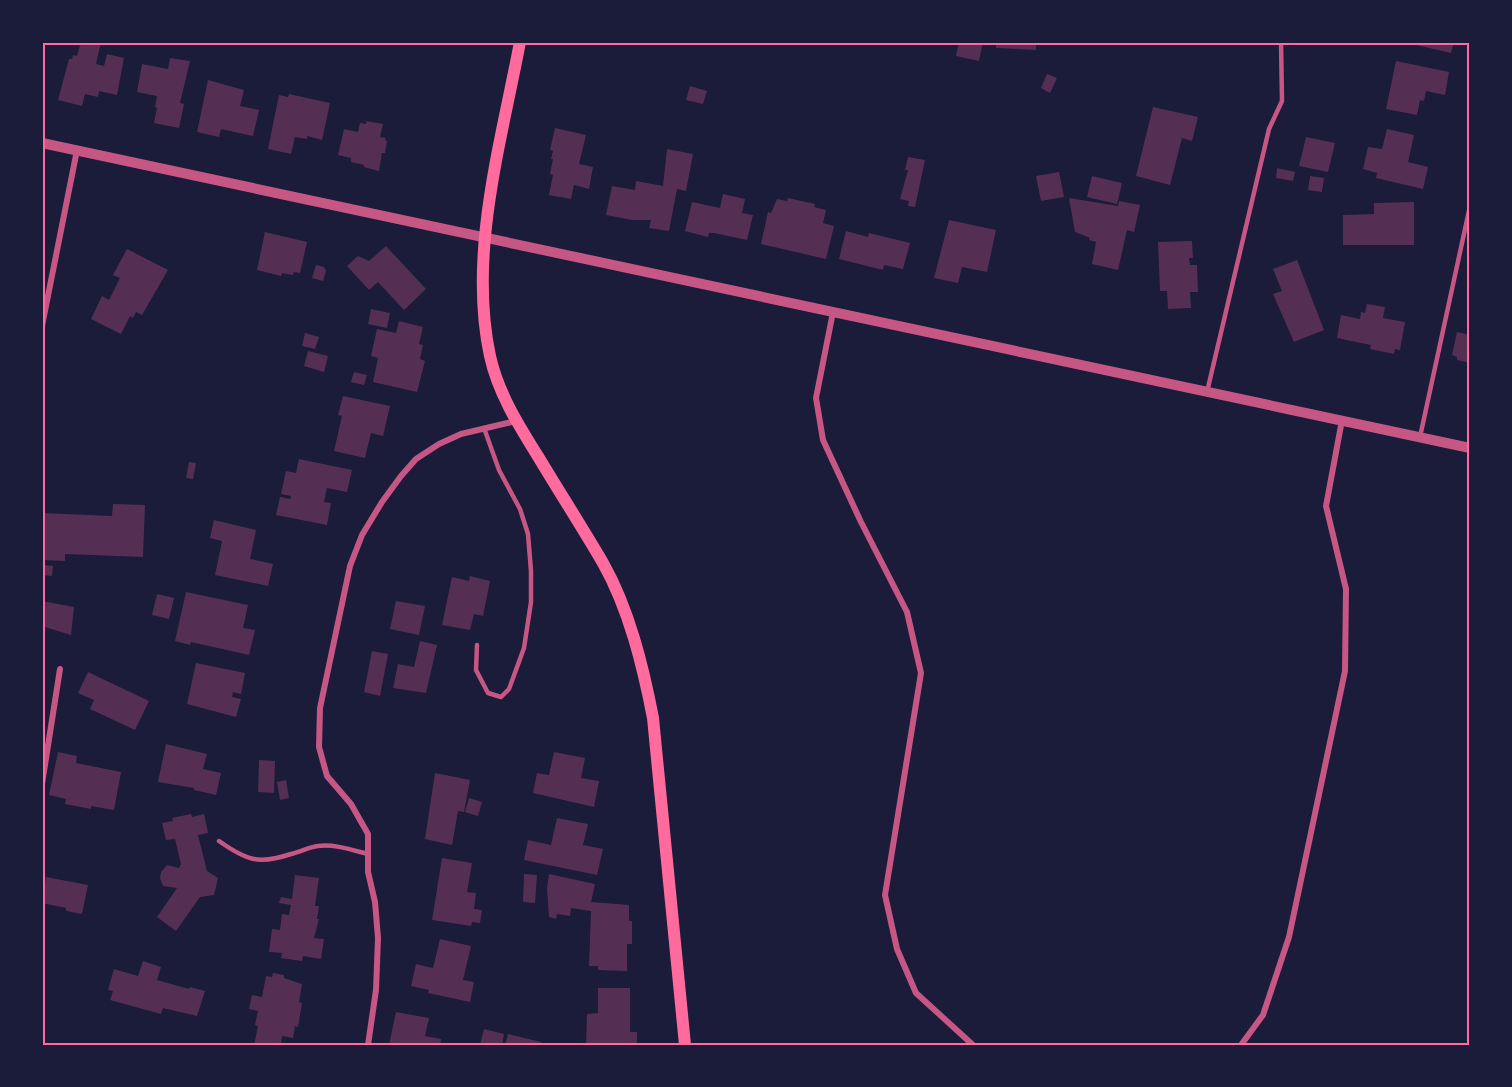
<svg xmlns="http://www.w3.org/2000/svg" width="1512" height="1087" font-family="'Roboto Condensed',sans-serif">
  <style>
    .building { fill: #542f53 }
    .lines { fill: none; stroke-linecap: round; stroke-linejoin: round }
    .service { stroke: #c65784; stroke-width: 4.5 }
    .minor { stroke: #c65784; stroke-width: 6 }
    .tertiary { stroke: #c65784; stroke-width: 10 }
    .secondary { stroke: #ff6b9d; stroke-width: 12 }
    .neatline { fill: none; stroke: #ff6b9d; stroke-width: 2 }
  </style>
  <rect width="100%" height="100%" fill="#1b1b3a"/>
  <g class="building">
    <path d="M81 42H101L96 64 104 66 107 54 124 58 117 95 99 91 98 97 85 94 82 106 58 100 69 59H72L73 55 77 56Z"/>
    <path d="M959 42H983L979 61 956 56Z"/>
    <path d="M996 42H1036V50L996 48Z"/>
    <path d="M1416 42H1454L1451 53 1416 45Z"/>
    <path d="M170 58 190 61 180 103 184 104 179 128 154 123 157 108 155 107 157 96 137 92 142 64 168 69Z"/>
    <path d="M1396 61 1449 72 1445 95 1426 91 1424 101 1420 100 1417 115 1386 109Z"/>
    <path d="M1047 74 1057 78 1050 93 1041 88Z"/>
    <path d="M208 80 244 90 240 106 259 110 253 136 221 129 219 137 197 132Z"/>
    <path d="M690 86 707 91 703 104 686 100Z"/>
    <path d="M289 94 330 103 322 140 307 136V139L295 137 291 154 268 149 279 95 288 97Z"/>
    <path d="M1153 107 1198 117 1192 141 1182 138 1170 185 1136 176Z"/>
    <path d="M366 121 383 124 380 137 386 138 385 140 387 141 385 153H382L379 171 364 167V165L351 162V158L338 155 344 129 358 132 360 123 366 124Z"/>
    <path d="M555 128 586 135 579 164 593 167 589 189 574 185 571 199 549 195 553 175 550 174 553 159H551L553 151 550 150Z"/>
    <path d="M1387 129 1414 135 1408 162 1428 167 1423 189 1376 178 1377 173 1363 169 1368 147 1382 149Z"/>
    <path d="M1306 137 1335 143 1328 172 1299 166Z"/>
    <path d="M667 149 693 154 686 191 677 189 669 231 649 228 651 220H632L606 215 612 186 635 190 636 181 663 186Z"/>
    <path d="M908 157 925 160 915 207 908 206 909 201 900 199 908 170H905Z"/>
    <path d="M1277 168 1295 172 1293 181 1276 178Z"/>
    <path d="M1059 172 1064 197 1041 201 1036 176Z"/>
    <path d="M1092 176 1122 183 1117 204 1087 197Z"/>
    <path d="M1310 176 1324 178 1322 192 1308 190Z"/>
    <path d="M723 194 745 199 742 213 753 215 747 240 714 233H709L708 237 685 231 692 202 720 208Z"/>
    <path d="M788 198 815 204 814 207 826 210 823 223 834 226 826 259 761 244 768 212 771 213 777 199 787 201Z"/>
    <path d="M1069 198 1118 206 1119 201 1140 205 1134 232 1127 230 1118 270 1092 264 1096 242 1089 240 1090 238 1075 232Z"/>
    <path d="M1414 202V245H1343V215L1374 214V203Z"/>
    <path d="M949 220 996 230 987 272 962 267 958 283 934 278Z"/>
    <path d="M846 231 868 237 869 233 910 243 903 269 884 265 883 270 839 259Z"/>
    <path d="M265 232 307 242 300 273 294 272 293 275 282 273 281 276 257 270Z"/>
    <path d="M1192 241 1193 258H1189L1190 265H1197L1198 292H1190L1191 308 1168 309 1167 291H1160L1158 242Z"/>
    <path d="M386 246 426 289 404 310 378 282 369 290 347 266 358 256 369 261Z"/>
    <path d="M127 249 168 270 142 315 136 312 133 318 130 316 121 334 91 319 102 296 109 300 120 278 113 275Z"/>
    <path d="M1297 260 1324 330 1294 342 1273 294 1282 291 1273 269Z"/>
    <path d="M316 265 324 267 326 271 323 281 312 278Z"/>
    <path d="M1367 304 1385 307 1383 318 1405 322 1400 350 1395 349 1394 354 1370 349 1371 345 1337 338 1341 315 1360 319 1361 312 1365 313Z"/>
    <path d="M371 309 390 313 387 328 368 324Z"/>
    <path d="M399 321 423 327 419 344 423 345 420 359 425 361 417 392 373 382 378 358 371 356 377 329 396 333Z"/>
    <path d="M1457 332 1470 335V363L1457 360V357L1452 355Z"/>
    <path d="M305 333 319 337 315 349 302 346Z"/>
    <path d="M308 351 328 356 324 372 304 366Z"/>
    <path d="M354 372 367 375 364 385 351 382Z"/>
    <path d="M343 396 390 406 383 436 371 433 365 458 334 451 342 416 338 415Z"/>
    <path d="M299 459 352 470 347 492 327 488 324 502 331 503 327 525 276 515 280 497 290 499 291 496 281 494 286 471 296 473Z"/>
    <path d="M189 462 196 463 193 479 186 478Z"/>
    <path d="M113 504 145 505 143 557 65 554V561L42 560V513L112 516Z"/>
    <path d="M214 520 256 530 250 559 273 564 268 586 215 575 222 541 210 538Z"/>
    <path d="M42 565 53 566 52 576 42 575Z"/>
    <path d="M470 576 490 581 483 616 474 614 470 630 442 625 452 577 469 581Z"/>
    <path d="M186 592 248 605 243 628 255 630 249 655 191 642 190 645 175 641Z"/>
    <path d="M157 594 174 598 169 619 152 615Z"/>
    <path d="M42 601 74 607 71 635 45 627V631L42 630Z"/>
    <path d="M396 601 425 606 419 635 390 629Z"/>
    <path d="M420 641 437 645 426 693 393 688 398 664 414 667Z"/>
    <path d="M372 651 388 654 380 696 364 692Z"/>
    <path d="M196 663 245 673 241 694 233 692 232 697 241 699 236 717 187 704Z"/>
    <path d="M88 672 149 701 135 730 90 709 94 700 78 693Z"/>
    <path d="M166 744 207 754 203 769 221 773 216 795 194 790V788L158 782Z"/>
    <path d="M58 752 77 756 76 763 121 772 114 810 91 806V809L65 804 66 799 49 795Z"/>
    <path d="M554 752 585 758 581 778 599 781 594 807 533 793 537 773 549 775Z"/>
    <path d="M259 760 275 761 274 793 258 792Z"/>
    <path d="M435 773 470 780 464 812 458 811 452 845 425 839Z"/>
    <path d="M286 780 289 798 280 800 277 782Z"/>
    <path d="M469 798 482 802 478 816 465 812Z"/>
    <path d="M191 814 192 817 204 814 208 833 198 835 207 871 218 878 214 895 200 897 176 931 157 917 177 888 163 886 160 878 161 872 167 865 179 868 181 864 175 839 166 840 162 823 173 821 172 818Z"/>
    <path d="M557 818 588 824 583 845 603 849 597 875 524 860 528 840 551 845Z"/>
    <path d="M442 858 472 863 467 892 476 893 474 909 482 910 480 923 472 922 471 926 432 920Z"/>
    <path d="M524 874 537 875 535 903 523 902Z"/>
    <path d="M549 874 595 884 591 902 629 905V921H632V944H627V971L598 970V966H589L591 911 571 908 570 916 557 914 556 919 549 917 547 888Z"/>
    <path d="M295 875 319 878 315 906H319L317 919H319L314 938 324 939 321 959 303 956 302 961 281 958 282 953 269 952 272 929 280 930 282 914 289 915 291 905 279 903 281 897 292 899Z"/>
    <path d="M46 877 88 885 82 914 66 911V908L42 903Z"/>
    <path d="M440 939 471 946 463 980 474 982 470 1002 428 993 429 990 411 986 416 964 433 968Z"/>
    <path d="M143 961 161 967 157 980 189 989 190 987 205 991 197 1016 163 1008 161 1014 110 1000 113 991 108 990 114 969 138 976Z"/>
    <path d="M273 973 284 975V978L302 984 299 1002 302 1003 298 1027 295 1026 293 1038 282 1036 281 1045H254L258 1026 255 1025 258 1011 249 1009 252 995 262 997 266 976 272 977Z"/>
    <path d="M598 988H630V1032H637V1045H586L587 1014 598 1013Z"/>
    <path d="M396 1012 429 1018 425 1036 441 1039 440 1045H389Z"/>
    <path d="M484 1029 504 1034 502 1045H480Z"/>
    <path d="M508 1034 541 1042 540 1045H505Z"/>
  </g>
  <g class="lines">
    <g class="service">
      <path d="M1207 392 1269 129 1282 101 1281 42"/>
      <path d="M1420 437 1470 206"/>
      <path d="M477 645 476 670 488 693 501 697 509 689 524 648 531 602V571L528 534 520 509 499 470 484 428"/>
      <path d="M219 841C246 860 258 865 291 854 300 852 309 847 318 846 335 844 352 850 368 854"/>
    </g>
    <g class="minor">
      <path d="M833 312 816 398 823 440 861 522 907 612 921 673 885 895 897 949 916 993 973 1045"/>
      <path d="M42 326 77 150"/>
      <path d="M42 784 60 669"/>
      <path d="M368 1045 376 990 378 938 375 902 368 872V834L351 804 327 776 319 747 320 708 350 566 362 535 382 502 401 476 416 459 439 444 461 434 516 421"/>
      <path d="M1241 1045 1263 1015 1289 937 1345 671 1346 589 1326 506 1342 420"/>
    </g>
    <path class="tertiary" d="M42 143 1470 448"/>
    <path class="secondary" d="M520 42C501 143 468 254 490 356 498 393 519 426 539 458 560 493 582 527 603 563 629 609 643 666 653 718L685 1045"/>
  </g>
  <rect width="1512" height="1087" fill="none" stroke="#1b1b3a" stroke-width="87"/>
  <rect x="44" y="44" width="1424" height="1000" class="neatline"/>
</svg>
